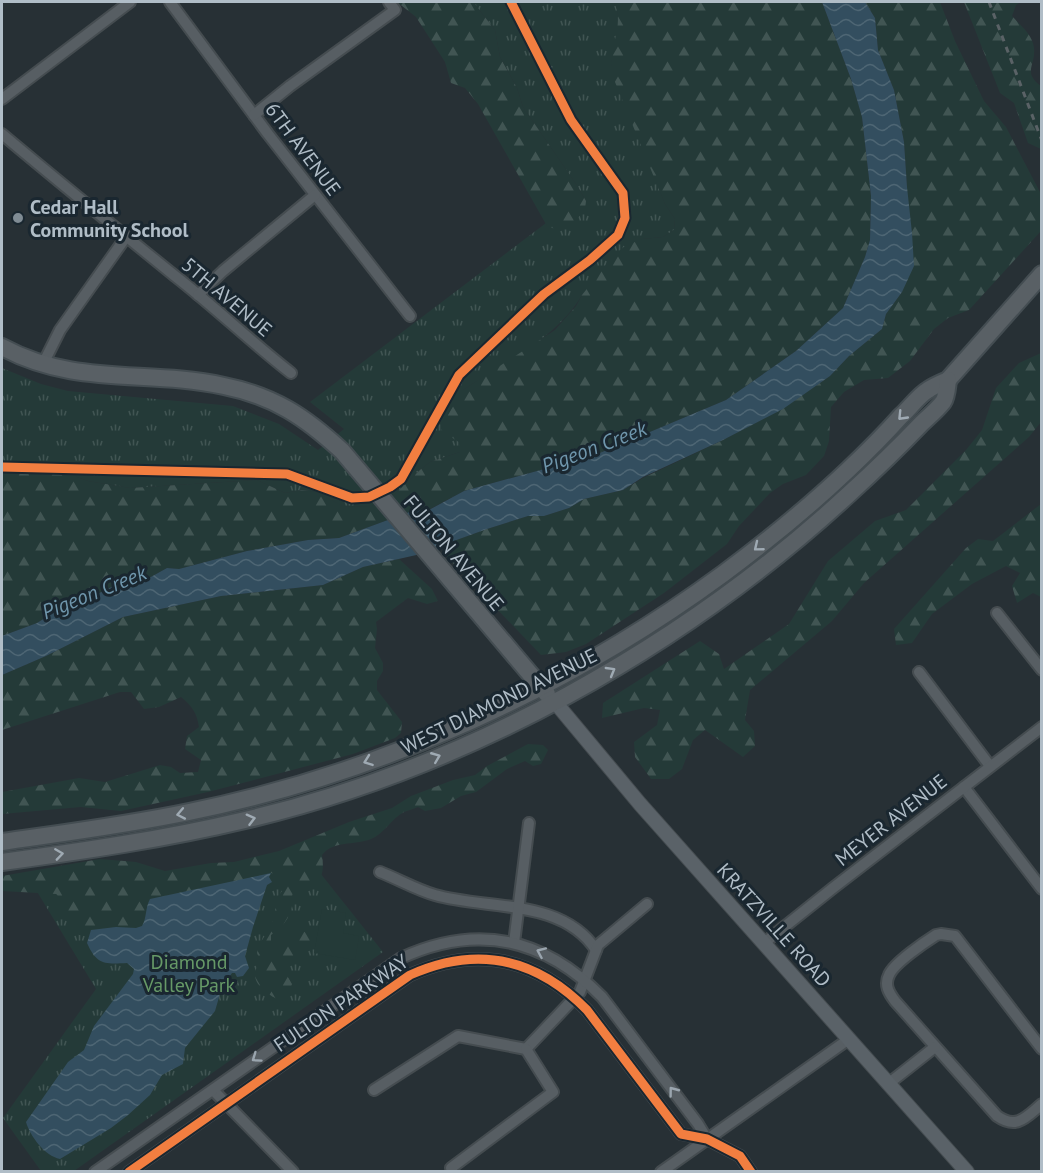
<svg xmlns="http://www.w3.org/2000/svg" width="1043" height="1173" font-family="'PT Sans',sans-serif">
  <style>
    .grass { fill: url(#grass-tufts) }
    .forest { fill: url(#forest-firs) }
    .pitch { fill: #243a38 }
    .water { fill: url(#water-waves) }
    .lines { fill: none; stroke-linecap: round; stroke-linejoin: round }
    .minor-casing { stroke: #454c50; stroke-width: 14 }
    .secondary-casing { stroke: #454c50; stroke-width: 16 }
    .primary-casing { stroke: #444d52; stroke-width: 20 }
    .minor { stroke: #575e63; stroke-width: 10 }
    .secondary { stroke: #5a6268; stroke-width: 14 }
    .primary { stroke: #596065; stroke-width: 16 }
    .rail { stroke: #5a6266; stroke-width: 3; stroke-dasharray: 6 6; stroke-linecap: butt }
    .cycleway-casing { stroke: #1a2730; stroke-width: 13 }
    .cycleway { stroke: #f27e40; stroke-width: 9 }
    .oneway { stroke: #9faab3 }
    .oneway2 { stroke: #9aa5ae }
    .poi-dot { fill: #808c94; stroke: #1a2730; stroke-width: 2 }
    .labels { text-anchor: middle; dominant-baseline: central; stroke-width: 6; stroke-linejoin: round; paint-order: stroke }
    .street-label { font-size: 20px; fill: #b0bdc7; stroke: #1a2730 }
    .poi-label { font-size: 20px; font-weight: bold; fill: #b0bdc7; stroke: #1a2730; text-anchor: start }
    .park-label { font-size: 20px; fill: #669967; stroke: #1a2730 }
    .water-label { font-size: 21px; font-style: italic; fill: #6f96ac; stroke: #1a2730 }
  </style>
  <defs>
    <pattern id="grass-tufts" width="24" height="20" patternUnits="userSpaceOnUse" patternTransform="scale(1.5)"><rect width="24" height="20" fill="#243a38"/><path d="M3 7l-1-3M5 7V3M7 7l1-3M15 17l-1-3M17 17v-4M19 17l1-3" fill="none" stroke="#415553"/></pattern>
    <pattern id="forest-firs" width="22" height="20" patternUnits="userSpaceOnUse" patternTransform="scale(1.5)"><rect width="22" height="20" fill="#243a38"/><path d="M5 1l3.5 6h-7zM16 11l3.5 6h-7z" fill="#415553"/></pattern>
    <pattern id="water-waves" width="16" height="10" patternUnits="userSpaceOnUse" patternTransform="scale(1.5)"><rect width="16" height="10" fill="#334e5f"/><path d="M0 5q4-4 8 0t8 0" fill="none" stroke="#4e6674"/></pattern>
  </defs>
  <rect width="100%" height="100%" fill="#273035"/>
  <g class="grass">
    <path d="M473 2H614L617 8 619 24 611 64 665 204 675 219 674 230 663 237 642 239 582 295C558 337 503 364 463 390L460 452 430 462 420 470 395 494 372 506 344 507 316 492 302 490 285 493 257 480 130 488 88 481 77 477 65 467 33 472 2 471V368L41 384 68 391 233 406 279 424 318 450 344 429 310 402 546 223 547 226 586 201 576 184 523 107 517 88 500 57 495 30Z"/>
    <path d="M305 854 383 952 74 1171H41L3 1118 96 989 33 885 49 886Z"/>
  </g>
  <g class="forest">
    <path d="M397 2H473L495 30 500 57 517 88 523 107 576 184 586 201 585 209 577 219 567 226 555 229 547 226 478 104 465 88 451 83 445 62 416 17Z"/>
    <path d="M614 2H822L851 79 862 117 871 196 870 240 865 257 843 308 796 351 726 400 595 455 464 491 426 511 415 510 339 538 308 540 247 551 179 569 167 568 149 578 132 577 93 596 75 599 37 623 2 636V471L33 472 65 467 77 477 88 481 130 488 257 480 285 493 302 490 316 492 345 507 372 506 395 494 420 470 430 462 460 452V443L441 430 443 422 463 390 555 330 576 306 582 295 613 256 625 246 642 239 663 237 674 230 675 219 665 204 615 82C614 76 611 69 611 63 612 41 624 23 614 2Z"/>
    <path d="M865 2H940L955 41 984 101 1006 127 1041 194V231L969 310 948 318 934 329 910 361 888 378 864 380 844 392 831 407 829 441 824 456 806 475 783 484 770 493 739 526 727 544 664 593 586 644 566 652 541 655 447 557 443 549 451 542 487 529 528 516H544L569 508 584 499 623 490 643 478 723 440 782 409 830 376 849 356 882 329 886 314 902 292 907 187 904 142 894 90 878 50 875 18Z"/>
    <path d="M964 2H1021L1016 5 1012 16C1020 25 1033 35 1034 48 1036 65 1022 72 1041 86V149L1028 143 1014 103 1000 93Z"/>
    <path d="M1041 353V422L1029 437 864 583 832 621 750 690 745 720 754 731 755 746 743 757 705 730 693 740 682 769 669 779H651L635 757 634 742 657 725 660 710 644 708 602 718 603 703 700 641 719 654 724 669 789 624 828 561 875 521 906 510 966 450 982 430 996 388 1019 363Z"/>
    <path d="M1041 504V597L1033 593 1017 603 1012 586 1020 573 1006 566 972 584 932 614 912 643 896 645 894 629 966 548 978 539 993 541Z"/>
    <path d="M399 559 432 589 438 601 427 604 408 598 376 622 377 629 375 648 383 663V671L377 681V690L402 722 401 733 395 738 353 754 208 792 121 811 81 807 2 814V792L79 778 105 782 160 765 171 767 180 773 198 772 201 760 185 749 187 736 199 727C197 713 192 706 181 697L159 707 144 709 131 692H120L2 730V675L46 656 123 617 221 596 323 585 363 567Z"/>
    <path d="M528 744 543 745 548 750 541 764 533 766 525 761 507 769 476 792 461 796 441 808 425 811 418 807C414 809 409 810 404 812 392 818 384 834 371 839 353 846 334 840 322 855 324 868 324 885 306 887 301 888 297 888 294 892 290 897 293 901 292 906 290 919 281 928 271 935V943L285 941 298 928 312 936 311 944 281 965 292 984 287 998 280 1000C271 997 255 986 255 975 255 970 258 964 260 960L257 953 259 945 271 926 279 895 288 883 284 876 271 873 147 904V914L142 926 136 928 116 927 92 930 88 936 79 935 60 913 63 899 56 894 2 891V876L100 859 136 862 165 871 211 863 234 862 279 851 349 822 392 808 411 796 453 780 475 775 487 766Z"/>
  </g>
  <path class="pitch" d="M322 909 346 913 343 933 359 936 355 960 314 953Z"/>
  <g class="water">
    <path d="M822 2H865L875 18 878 50 894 90 904 142 907 187 912 233 914 266 902 292 886 314 882 329 849 356 830 376 783 409 723 440 643 477 623 490 584 499 569 508 544 516H528L487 529 451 542 443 549 363 567 323 585 221 596 123 617 46 656 2 675V636L37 623 75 599 93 596 132 577 149 578 167 568 179 569 247 551 308 540 339 538 415 510 427 511 464 491 595 455 726 400 796 351 843 308 865 257 870 240 871 196 862 117 851 79Z"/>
    <path d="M271 873 269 877 272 882 267 885 253 927 245 956 249 968 243 976 237 977 235 973H232L222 987 215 1011 185 1048 183 1064 162 1075 150 1095 128 1115 111 1128 60 1159C45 1156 30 1136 26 1122L68 1062 84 1050 94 1026 133 974 134 969 127 963C104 964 97 965 87 943L91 930 116 927 136 928 142 926C147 918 145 908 150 899Z"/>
  </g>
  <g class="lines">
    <defs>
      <g id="minor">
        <path d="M170 2 268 134 410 316"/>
        <path d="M2 99 130 2"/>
        <path d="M254 115 290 86 395 10 389 2"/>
        <path d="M2 134C59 182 117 229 175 276 215 307 251 342 291 373"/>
        <path d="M198 295 223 271 315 195"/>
        <path d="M43 364 60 330 126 237"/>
        <path d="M997 613 1042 670"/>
        <path d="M919 672 990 766"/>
        <path d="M964 787 1042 889"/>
        <path d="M380 872C398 879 417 890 435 895 487 910 562 898 596 950"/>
        <path d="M514 943 529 823"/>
        <path d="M764 943 833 888 1042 727"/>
        <path d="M526 1049 580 992 598 945 647 904"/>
        <path d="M1042 1049 955 936 941 934 936 935C925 942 894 963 889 975 884 985 889 993 895 1001L997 1116C1017 1130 1026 1117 1042 1104"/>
        <path d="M888 1084 935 1047"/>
        <path d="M213 1090 293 1172"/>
        <path d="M374 1090 458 1036 526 1049"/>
        <path d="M451 1168 553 1092 526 1049"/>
        <path d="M95 1172 401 958C477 923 544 938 602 997L698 1124 707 1139"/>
        <path d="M129 1172 410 975C477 945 536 958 587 1010L681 1134 707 1139 740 1156 751 1172"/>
        <path d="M661 1172 849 1039"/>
      </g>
      <path id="secondary" d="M555 702 640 804 967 1172"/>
      <g id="primary">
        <path d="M2 347C76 387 147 369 224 386 274 396 305 417 342 451L547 694"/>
        <path d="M2 842C64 833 127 825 189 812 381 773 565 690 723 574 766 542 809 507 848 470 866 453 884 435 901 416 910 408 918 396 928 390 934 386 941 383 948 380L1042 274"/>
        <path d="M2 862C83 851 165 839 245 820 467 768 682 648 849 494 873 472 897 449 920 425 927 418 937 410 943 402 947 396 947 387 948 380"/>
      </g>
    </defs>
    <use href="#minor" class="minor-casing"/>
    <use href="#secondary" class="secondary-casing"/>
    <use href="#primary" class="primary-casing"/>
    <use href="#minor" class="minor"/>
    <use href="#secondary" class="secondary"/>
    <use href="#primary" class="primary"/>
    <path class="rail" d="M989 2 1042 141"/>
    <defs>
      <g id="cycleway">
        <path d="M2 467 287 474 352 498 369 497 390 487 401 479 459 375 544 294 590 260 618 235 625 218 623 193 571 120 511 2"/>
        <path d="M129 1172 410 975C477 945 536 958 587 1010L681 1134 707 1139 740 1156 751 1172"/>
      </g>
    </defs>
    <use href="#cycleway" class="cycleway-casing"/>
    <use href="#cycleway" class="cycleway"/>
  </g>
  <defs><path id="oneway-chevron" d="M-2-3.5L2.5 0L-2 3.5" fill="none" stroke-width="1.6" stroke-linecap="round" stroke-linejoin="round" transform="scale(1.5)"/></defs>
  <g class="oneway">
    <use href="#oneway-chevron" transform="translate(902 416) rotate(134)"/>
    <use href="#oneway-chevron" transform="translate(758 547) rotate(141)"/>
    <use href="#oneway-chevron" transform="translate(611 671) rotate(-30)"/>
    <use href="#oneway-chevron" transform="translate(436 757) rotate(-22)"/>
    <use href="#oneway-chevron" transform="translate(368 761) rotate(160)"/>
    <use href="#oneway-chevron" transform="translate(181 814) rotate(169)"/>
    <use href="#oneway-chevron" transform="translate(251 819) rotate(-15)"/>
    <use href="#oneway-chevron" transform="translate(59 854) rotate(-8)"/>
  </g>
  <g class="oneway2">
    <use href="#oneway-chevron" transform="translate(541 952) rotate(-156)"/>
    <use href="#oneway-chevron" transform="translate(256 1058) rotate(145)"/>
    <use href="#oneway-chevron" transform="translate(673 1091) rotate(-127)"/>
  </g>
  <circle class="poi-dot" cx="18" cy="218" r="6"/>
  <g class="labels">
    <g class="street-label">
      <text transform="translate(303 149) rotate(53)">6TH AVENUE</text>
      <text transform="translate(227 297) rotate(40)">5TH AVENUE</text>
      <text transform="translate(454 553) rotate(50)">FULTON AVENUE</text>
      <text transform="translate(499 701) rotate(-26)">WEST DIAMOND AVENUE</text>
      <text transform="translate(891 820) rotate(-38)">MEYER AVENUE</text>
      <text transform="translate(774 925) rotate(48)">KRATZVILLE ROAD</text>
      <text transform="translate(341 1003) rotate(-34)">FULTON PARKWAY</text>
    </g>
    <g class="poi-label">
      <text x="30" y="207">Cedar Hall<tspan x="30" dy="23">Community School</tspan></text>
    </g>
    <g class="park-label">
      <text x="189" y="962">Diamond<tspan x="189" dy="23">Valley Park</tspan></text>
    </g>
    <g class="water-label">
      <text transform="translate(594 447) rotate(-21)">Pigeon Creek</text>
      <text transform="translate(94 592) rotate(-22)">Pigeon Creek</text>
    </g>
  </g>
  <rect width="1043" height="1173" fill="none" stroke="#b0bdc7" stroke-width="6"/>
</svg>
